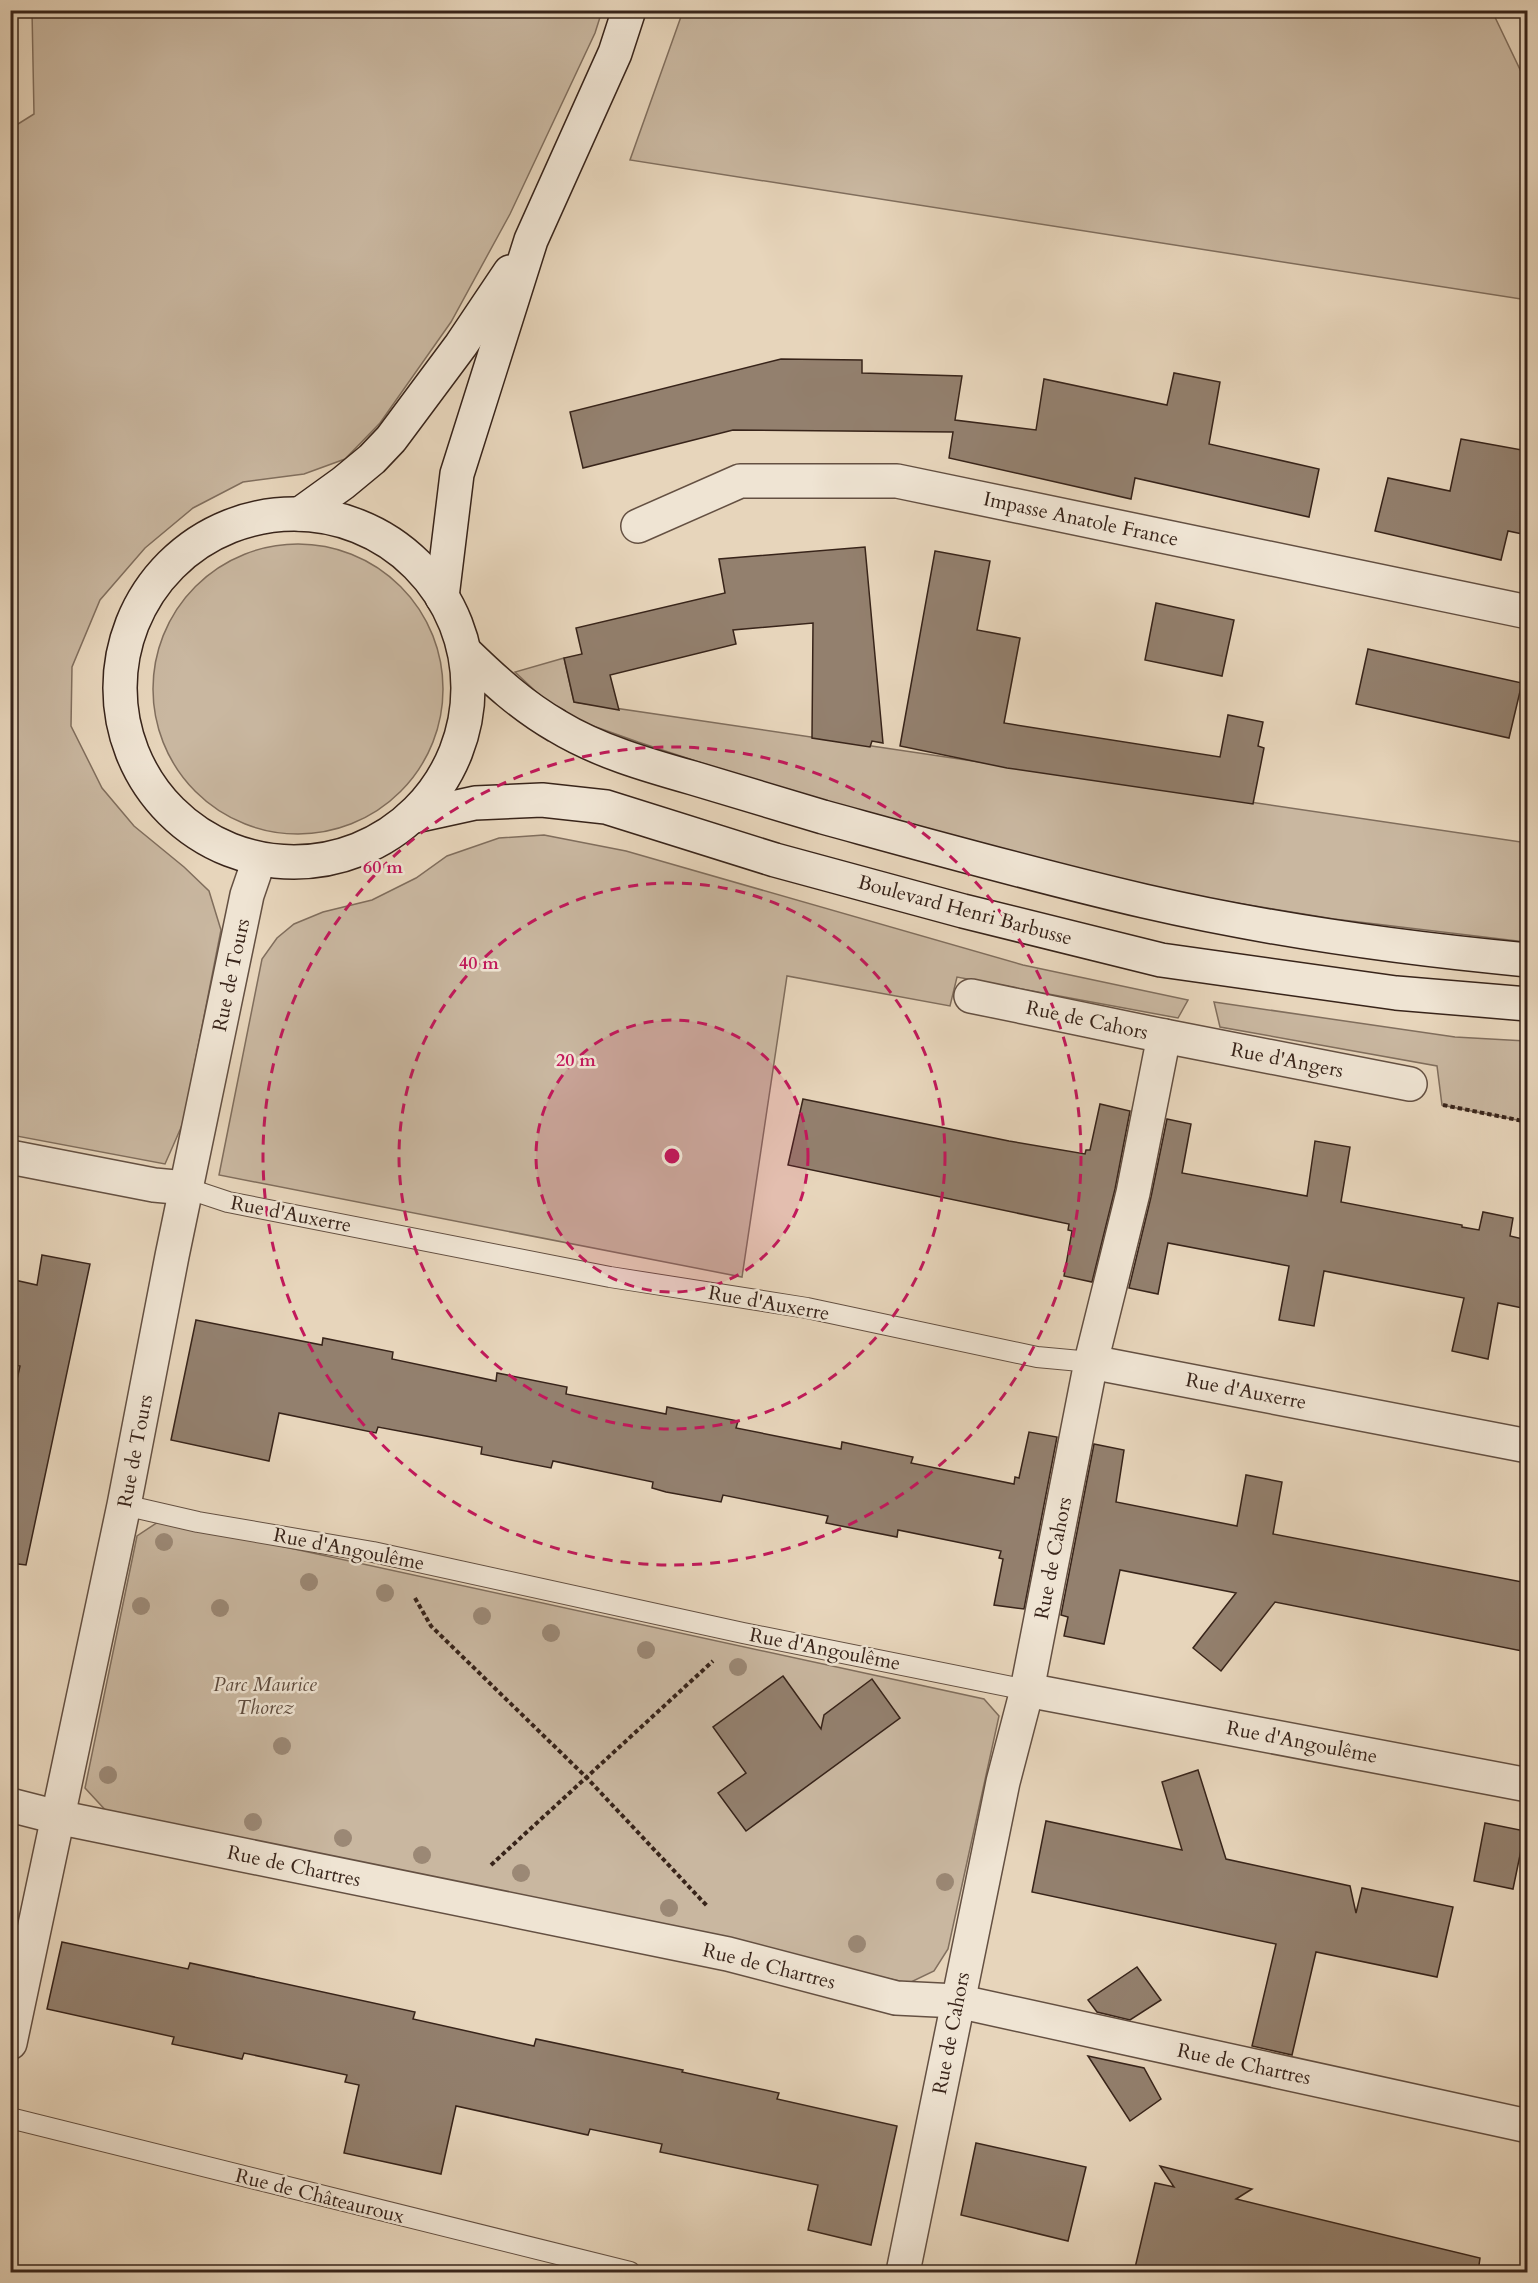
<svg xmlns="http://www.w3.org/2000/svg" width="1538" height="2283" font-family="Cardo,serif">
  <style>
    .green { fill: #c9b7a0; stroke: #806e5d; stroke-width: 1.5 }
    .building { fill: #93806e; stroke: #38241a; stroke-width: 1.5 }
    .lines { fill: none; stroke-linecap: round; stroke-linejoin: round }
    .lane-casing { stroke: #645042; stroke-width: 22 }
    .street-casing { stroke: #645042; stroke-width: 36 }
    .secondary-casing { stroke: #38241a; stroke-width: 36 }
    .path { stroke: #38241a; stroke-width: 4; stroke-dasharray: 4.5 3; stroke-linecap: butt }
    .lane { stroke: #efe4d3; stroke-width: 20 }
    .street { stroke: #efe4d3; stroke-width: 33 }
    .secondary { stroke: #efe4d3; stroke-width: 33 }
    .tree { fill: #9b8875 }
    .ring { fill: none; stroke: #c2185b; stroke-width: 3; stroke-dasharray: 10 8 }
    .labels { text-anchor: middle; dominant-baseline: central; stroke-width: 5; stroke-linejoin: round; paint-order: stroke }
    .street-label { font-size: 20px; fill: #38241a; stroke: #efe4d3 }
    .park-label { font-size: 20px; font-style: italic; fill: #5c493c; stroke: #efe4d3 }
    .centre { fill: #c2185b; stroke: #efe4d3; stroke-width: 3 }
    .ring-label { font-size: 18px; text-anchor: middle; font-weight: bold; fill: #c2185b; stroke: #efe4d3; stroke-width: 5; stroke-linejoin: round; paint-order: stroke }
  </style>
  <rect width="100%" height="100%" fill="#e7d5bb"/>
  <filter id="stains"><feTurbulence type="fractalNoise" baseFrequency=".00333" numOctaves="4"/><feColorMatrix values="0 0 0 0 .2 0 0 0 0 .09 0 0 0 0 .02 0 0 0 .5 -.17"/></filter>
  <radialGradient id="worn" r=".72"><stop offset=".6" stop-color="#630" stop-opacity="0"/><stop offset="1" stop-color="#630" stop-opacity=".3"/></radialGradient>
  <g class="green">
    <path d="M32 11H602L595 33 510 214 451 322 380 423 345 459 304 474 243 482 193 508 145 548 100 600 72 667 71 726 102 788 134 826 184 867 209 891 221 930 183 1123 165 1164 11 1135 10 129 34 114Z"/>
    <path d="M683 11H1492L1527 84V300L630 160Z"/>
    <circle cx="298" cy="689" r="145"/>
    <path d="M564 658 574 702 1527 843V942L1334 919 1200 897 993 849 781 789 638 742 582 722 547 702 515 672Z"/>
    <path d="M544 835 626 851 1023 965 1188 1000 1178 1018 957 977 950 1006 787 976 742 1277 219 1175 262 959 277 938 294 924 323 912 372 900 416 878 447 856 499 838Z"/>
    <path d="M1214 1002 1455 1037 1527 1041V1122L1442 1105 1437 1066 1220 1027Z"/>
    <path d="M161 1520 984 1699 999 1716 948 1949 934 1971 909 1983 110 1815 85 1788 137 1536Z"/>
  </g>
  <g class="building">
    <path d="M781 359 862 360V373L962 376 955 420 1036 430 1044 379 1167 405 1174 373 1220 382 1209 444 1319 469 1309 517 1135 478 1131 499 949 458 953 432 733 430 583 468 570 412Z"/>
    <path d="M1461 439 1527 451V535L1508 531 1501 560 1375 531 1388 478 1450 491Z"/>
    <path d="M865 547 883 743 872 741 870 747 812 738 813 623 733 630 736 644 610 675 619 710 574 702 564 658 582 654 576 628 725 593 719 559Z"/>
    <path d="M935 551 990 561 977 630 1020 638 1004 723 1220 757 1228 715 1263 722 1258 746 1264 748 1253 804 1007 768 900 746Z"/>
    <path d="M1156 603 1234 620 1222 676 1145 660Z"/>
    <path d="M1368 649 1522 683 1509 738 1356 704Z"/>
    <path d="M803 1099 1009 1141 1085 1154 1086 1150H1090L1100 1104 1130 1111 1115 1189 1092 1282 1064 1276 1072 1231 1068 1230 1069 1224 788 1165Z"/>
    <path d="M1167 1119 1191 1124 1182 1173 1307 1196 1315 1141 1350 1147 1341 1202 1462 1225V1227L1479 1230 1483 1212 1513 1218 1510 1236 1527 1240V1309L1498 1303 1488 1359 1452 1351 1464 1298 1324 1271 1314 1326 1279 1320 1289 1266 1168 1243 1158 1294 1129 1288 1151 1197Z"/>
    <path d="M42 1255 90 1264 26 1565 10 1563V1410L20 1366 10 1364V1279L37 1285Z"/>
    <path d="M196 1320 322 1345 323 1338 393 1352 392 1359 496 1381 497 1373 567 1387 566 1394 666 1414 667 1407 687 1411 738 1421 736 1428 841 1449 842 1442 856 1445 913 1457 911 1463 1014 1484 1015 1477 1019 1478 1029 1432 1057 1437 1024 1609 994 1605 1003 1559 999 1558 1001 1551 898 1530 897 1537 826 1523 828 1516 723 1495 721 1502 666 1492 652 1488 653 1482 553 1461 551 1468 481 1454 482 1447 431 1437 378 1427 376 1433 279 1413 269 1461 171 1440Z"/>
    <path d="M1094 1444 1124 1450 1116 1502 1237 1526 1246 1475 1282 1482 1273 1534 1527 1583V1652L1275 1602 1221 1671 1193 1648 1236 1593 1120 1570 1104 1644 1064 1636 1068 1617 1061 1615Z"/>
    <path d="M783 1676 821 1729 824 1715 872 1679 900 1718 746 1831 718 1793 746 1773 713 1727Z"/>
    <path d="M1198 1770 1226 1859 1350 1886 1356 1913 1362 1888 1453 1907 1437 1977 1316 1952 1292 2055 1252 2046 1276 1944 1032 1892 1046 1821 1182 1850 1162 1782Z"/>
    <path d="M1485 1823 1525 1831 1513 1889 1474 1881Z"/>
    <path d="M62 1942 188 1969 190 1963 415 2012 413 2019 534 2046 536 2039 683 2070 682 2072 779 2093 777 2099 897 2126 871 2245 808 2230 818 2185 660 2152 662 2144 590 2129 588 2135 456 2106 441 2174 344 2153 359 2085 345 2082 347 2075 244 2053 242 2059 210 2052 172 2044 174 2037 47 2009Z"/>
    <path d="M1137 1967 1161 2000 1130 2020 1097 2012 1088 2000Z"/>
    <path d="M1088 2056 1144 2068 1161 2099 1130 2121Z"/>
    <path d="M976 2143 1086 2167 1068 2241 961 2215Z"/>
    <path d="M1160 2166 1252 2189 1236 2199 1480 2258 1478 2272H1134L1155 2183 1174 2187Z"/>
  </g>
  <g class="lines">
    <defs>
      <g id="lane">
        <path d="M186 1188 228 1202 610 1277 807 1308 1037 1357 1091 1362"/>
        <path d="M124 1505 198 1522 373 1552 743 1633 1027 1690"/>
        <path d="M10 2118 630 2272"/>
      </g>
      <g id="street">
        <path d="M638 526 740 481H897L1528 612"/>
        <path d="M1164 1036 1410 1084"/>
        <path d="M10 1157 154 1185 186 1188"/>
        <path d="M1091 1362 1528 1446"/>
        <path d="M1027 1690 1528 1785"/>
        <path d="M10 1805 57 1817 728 1954 896 1998 957 2001 1528 2126"/>
        <path d="M10 2043 124 1505 172 1256 247 895 259 860"/>
        <path d="M903 2272 1003 1782 1027 1690 1091 1362 1133 1193 1164 1036 971 996"/>
      </g>
      <g id="secondary">
        <path d="M300 514 343 483 372 459 391 439 461 345 510 272"/>
        <circle cx="294" cy="688" r="174"/>
        <path d="M442 597 457 474 531 240 615 53 629 10"/>
        <path d="M465 652C494 680 522 706 557 726 598 751 647 765 693 778 736 791 779 804 823 817 929 846 1036 876 1144 901 1270 930 1399 948 1528 960"/>
        <path d="M411 817 475 803 542 800 606 807 775 860 963 911 1161 960 1396 993 1528 1004"/>
      </g>
    </defs>
    <use href="#lane" class="lane-casing"/>
    <use href="#street" class="street-casing"/>
    <use href="#secondary" class="secondary-casing"/>
    <g class="path">
      <path d="M1443 1105 1528 1122"/>
      <path d="M415 1598 431 1626 586 1777 708 1907"/>
      <path d="M491 1865 713 1661"/>
    </g>
    <use href="#lane" class="lane"/>
    <use href="#street" class="street"/>
    <use href="#secondary" class="secondary"/>
  </g>
  <g class="tree">
    <circle cx="164" cy="1542" r="9"/>
    <circle cx="309" cy="1582" r="9"/>
    <circle cx="385" cy="1593" r="9"/>
    <circle cx="141" cy="1606" r="9"/>
    <circle cx="220" cy="1608" r="9"/>
    <circle cx="482" cy="1616" r="9"/>
    <circle cx="551" cy="1633" r="9"/>
    <circle cx="646" cy="1650" r="9"/>
    <circle cx="738" cy="1667" r="9"/>
    <circle cx="282" cy="1746" r="9"/>
    <circle cx="108" cy="1775" r="9"/>
    <circle cx="253" cy="1822" r="9"/>
    <circle cx="343" cy="1838" r="9"/>
    <circle cx="422" cy="1855" r="9"/>
    <circle cx="521" cy="1873" r="9"/>
    <circle cx="945" cy="1882" r="9"/>
    <circle cx="669" cy="1908" r="9"/>
    <circle cx="857" cy="1944" r="9"/>
  </g>
  <circle cx="672" cy="1156" r="136" fill="#c2185b" fill-opacity=".12"/>
  <g class="ring">
    <circle cx="672" cy="1156" r="136"/>
    <circle cx="672" cy="1156" r="273"/>
    <circle cx="672" cy="1156" r="409"/>
  </g>
  <g class="labels">
    <g class="street-label">
      <text transform="translate(1081 519) rotate(12)">Impasse Anatole France</text>
      <text transform="translate(965 910) rotate(15)">Boulevard Henri Barbusse</text>
      <text transform="translate(231 975) rotate(-78)">Rue de Tours</text>
      <text transform="translate(1087 1020) rotate(12)">Rue de Cahors</text>
      <text transform="translate(1287 1060) rotate(11)">Rue d'Angers</text>
      <text transform="translate(291 1214) rotate(11)">Rue d'Auxerre</text>
      <text transform="translate(769 1303) rotate(10)">Rue d'Auxerre</text>
      <text transform="translate(1246 1391) rotate(11)">Rue d'Auxerre</text>
      <text transform="translate(135 1451) rotate(-79)">Rue de Tours</text>
      <text transform="translate(349 1549) rotate(11)">Rue d'Angoulême</text>
      <text transform="translate(1053 1558) rotate(-79)">Rue de Cahors</text>
      <text transform="translate(825 1649) rotate(11)">Rue d'Angoulême</text>
      <text transform="translate(1302 1742) rotate(11)">Rue d'Angoulême</text>
      <text transform="translate(294 1866) rotate(12)">Rue de Chartres</text>
      <text transform="translate(769 1966) rotate(14)">Rue de Chartres</text>
      <text transform="translate(951 2033) rotate(-79)">Rue de Cahors</text>
      <text transform="translate(1244 2064) rotate(12)">Rue de Chartres</text>
      <text transform="translate(320 2196) rotate(14)">Rue de Châteauroux</text>
    </g>
    <g class="park-label">
      <text x="265" y="1684">Parc Maurice<tspan x="265" dy="23">Thorez</tspan></text>
    </g>
  </g>
  <circle cx="672" cy="1156" r="9" class="centre"/>
  <g class="ring-label">
    <text x="383" y="873">60 m</text>
    <text x="479" y="969">40 m</text>
    <text x="576" y="1066">20 m</text>
  </g>
  <rect width="1538" height="2283" fill="none" stroke="#e7d5bb" stroke-width="36"/>
  <rect x="12" y="12" width="1514" height="2259" fill="none" stroke="#38241a" stroke-width="3"/>
  <rect x="18" y="18" width="1502" height="2247" fill="none" stroke="#38241a" stroke-width="1.5"/>
  <rect width="100%" height="100%" filter="url(#stains)"/>
  <rect width="100%" height="100%" fill="url(#worn)"/>
</svg>
